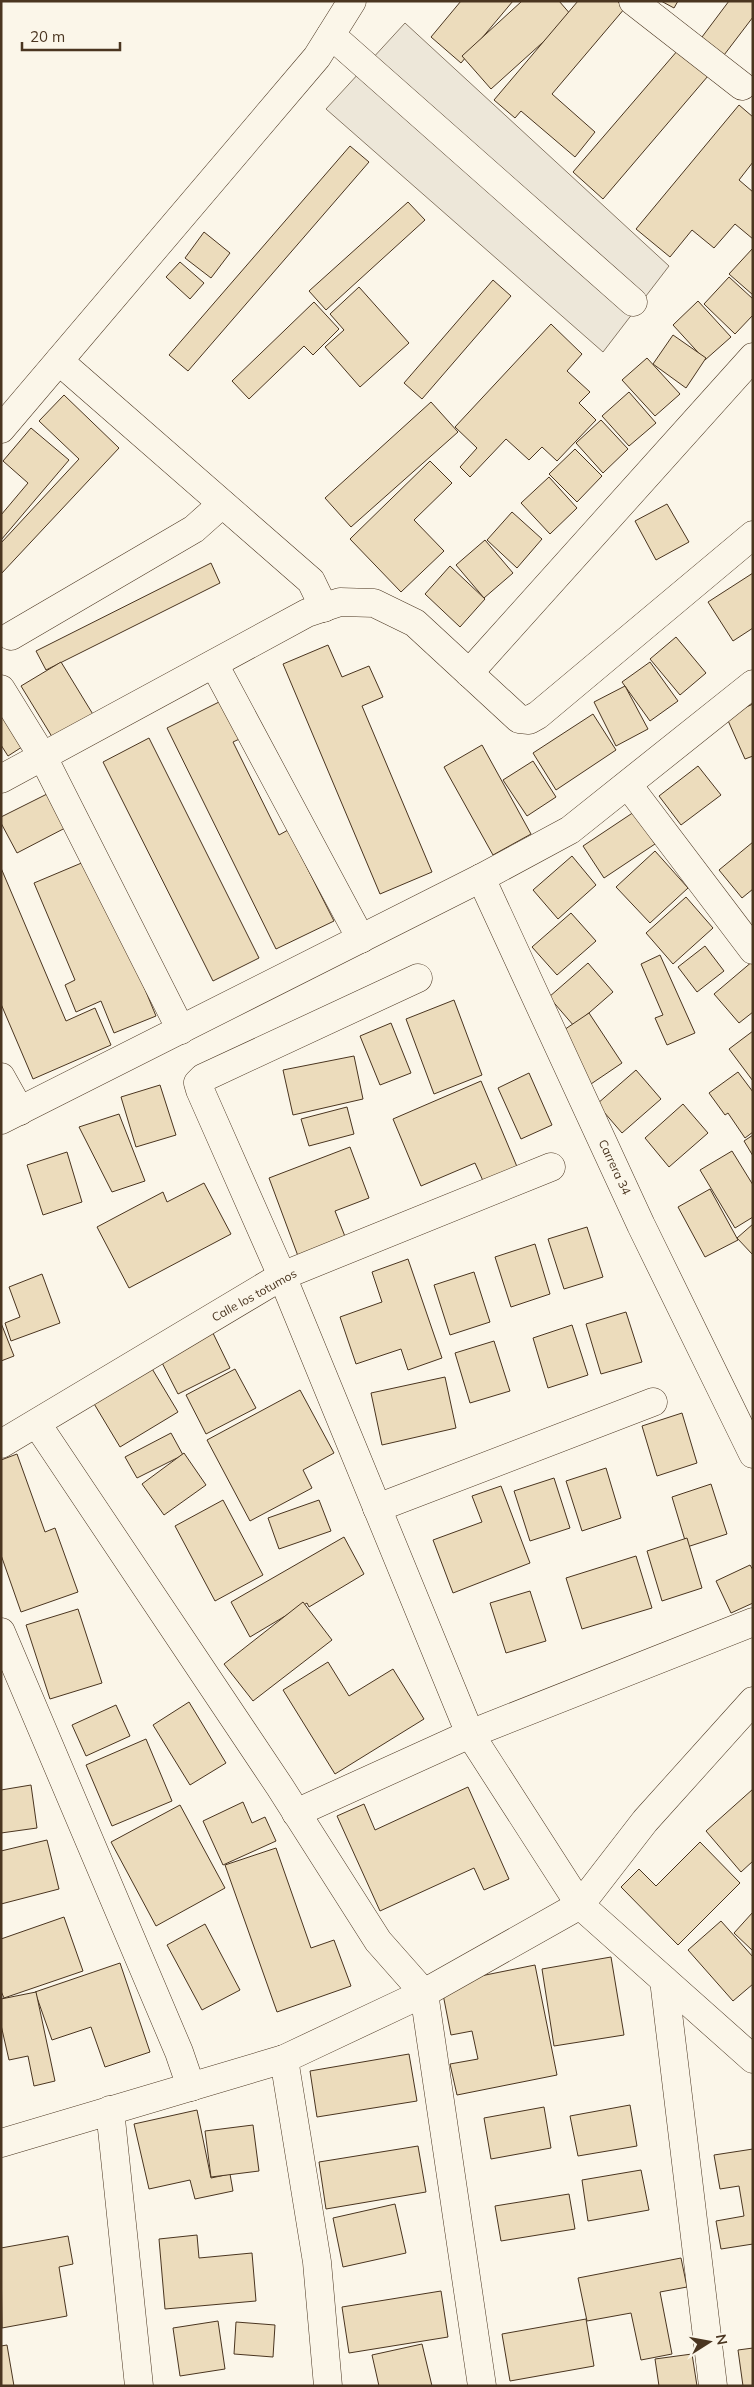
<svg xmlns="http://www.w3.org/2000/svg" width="754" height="2387" font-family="Mulish,sans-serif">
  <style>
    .parking { fill: #ede7d9; stroke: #887966 }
    .building { fill: #ecdcbc; stroke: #4a3520 }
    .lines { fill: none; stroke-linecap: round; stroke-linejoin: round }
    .street-casing { stroke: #4a3520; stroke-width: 29 }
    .street { stroke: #fbf6e9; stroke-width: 28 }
    .labels { text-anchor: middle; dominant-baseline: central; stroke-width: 4; stroke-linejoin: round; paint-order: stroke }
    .street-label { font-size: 12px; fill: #4a3520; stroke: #fbf6e9 }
  </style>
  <rect width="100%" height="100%" fill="#fbf6e9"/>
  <path class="parking" d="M405 23 669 266 603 352 326 109Z"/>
  <g class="building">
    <path d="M461 1H513L461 63 431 37Z"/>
    <path d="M522 1H559L572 16 491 89 462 56Z"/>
    <path d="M578 1H617L625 8 552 94 595 132 575 157 521 111 515 118 494 100Z"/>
    <path d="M661 1H678L674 8Z"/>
    <path d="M729 1H753V17L721 59 699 41Z"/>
    <path d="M678 50 708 76 603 199 573 172Z"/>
    <path d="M739 105 753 117V162L739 180 753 192V239L735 224 714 248 692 230 670 257 636 229Z"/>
    <path d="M350 146 369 162 188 371 169 355Z"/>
    <path d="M408 202 425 220 326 310 309 291Z"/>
    <path d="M204 232 230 253 211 278 185 258Z"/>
    <path d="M753 248V295L729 274Z"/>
    <path d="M180 262 204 283 190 299 166 277Z"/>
    <path d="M729 277 753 299V315L735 334 704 304Z"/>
    <path d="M493 280 511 296 422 399 404 383Z"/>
    <path d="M359 287 409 343 360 387 325 347 344 330 330 314Z"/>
    <path d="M698 301 731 337 705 360 673 325Z"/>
    <path d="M314 302 339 329 313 355 304 346 249 399 232 381Z"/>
    <path d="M551 324 582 354 567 371 590 392 579 403 596 420 557 461 542 447 529 460 506 439 470 477 460 467 477 448 455 427Z"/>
    <path d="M673 335 706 358 686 388 653 364Z"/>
    <path d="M647 358 680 394 655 416 622 380Z"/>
    <path d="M629 392 656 423 629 446 602 416Z"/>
    <path d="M64 395 119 448 1 574V543L79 459 39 421Z"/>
    <path d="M431 402 458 432 351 527 325 498Z"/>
    <path d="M601 420 628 449 603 473 576 443Z"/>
    <path d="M31 428 69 460 1 540V515L28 483 3 461Z"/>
    <path d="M575 449 602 476 577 502 549 474Z"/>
    <path d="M430 461 452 483 414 520 444 551 401 592 350 539Z"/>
    <path d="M549 477 577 508 550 534 521 503Z"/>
    <path d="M667 504 689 542 656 560 635 521Z"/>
    <path d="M512 512 542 539 517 568 487 540Z"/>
    <path d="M485 540 513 573 484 598 456 565Z"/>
    <path d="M211 563 220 583 46 670 36 651Z"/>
    <path d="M450 566 485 599 460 627 425 594Z"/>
    <path d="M753 573V628L733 641 708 602Z"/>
    <path d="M676 637 706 673 680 695 650 659Z"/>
    <path d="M328 645 342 677 369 666 383 697 362 706 432 872 380 894 283 664Z"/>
    <path d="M61 662 94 716 54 740 21 686Z"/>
    <path d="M650 662 678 701 650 721 622 682Z"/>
    <path d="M625 686 648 729 616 746 594 702Z"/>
    <path d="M229 697 248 735 233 742 279 835 288 830 334 921 276 949 167 728Z"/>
    <path d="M753 704V756L745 759 726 716Z"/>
    <path d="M1 705 25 745 8 756 1 745Z"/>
    <path d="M593 714 616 750 556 790 533 753Z"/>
    <path d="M149 738 259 958 213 981 103 762Z"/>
    <path d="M482 745 531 834 493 855 444 767Z"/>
    <path d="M533 761 556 797 527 816 503 780Z"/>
    <path d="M698 766 721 795 681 825 659 796Z"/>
    <path d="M49 793 67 827 17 853 1 823V817Z"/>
    <path d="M634 812 655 844 604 878 583 846Z"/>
    <path d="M753 842V889L742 898 719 870Z"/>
    <path d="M655 851 688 888 650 923 616 887Z"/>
    <path d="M572 856 596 885 558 919 533 890Z"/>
    <path d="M91 859 156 1016 114 1033 101 1001 76 1012 65 985 75 980 34 883Z"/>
    <path d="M1 868 66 1021 95 1008 111 1045 33 1079 1 1004Z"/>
    <path d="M686 897 713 928 673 964 646 933Z"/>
    <path d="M571 913 596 941 557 975 532 947Z"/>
    <path d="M705 946 724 971 697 992 678 967Z"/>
    <path d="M660 955 695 1033 667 1045 655 1018 663 1015 641 964Z"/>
    <path d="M753 961V1012L739 1023 714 994Z"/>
    <path d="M588 963 613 992 574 1026 549 997Z"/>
    <path d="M454 1000 482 1075 434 1094 406 1019Z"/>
    <path d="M589 1013 622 1063 588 1086 555 1036Z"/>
    <path d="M391 1023 411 1073 380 1085 360 1036Z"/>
    <path d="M753 1031V1081L729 1049Z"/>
    <path d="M354 1056 363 1099 293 1115 283 1070Z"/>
    <path d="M636 1070 661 1099 622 1133 597 1104Z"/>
    <path d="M738 1072 753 1092V1132L745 1138 728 1113 725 1115 709 1093Z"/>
    <path d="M529 1073 552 1125 521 1139 498 1088Z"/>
    <path d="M481 1081 518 1169 484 1183 475 1163 421 1186 393 1119Z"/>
    <path d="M160 1085 176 1135 136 1147 121 1097Z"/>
    <path d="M683 1104 708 1133 669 1167 645 1138Z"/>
    <path d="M347 1107 354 1134 309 1146 301 1119Z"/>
    <path d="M119 1114 145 1181 112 1192 79 1127Z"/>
    <path d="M753 1135V1156L744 1141Z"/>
    <path d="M350 1147 369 1198 335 1211 346 1239 298 1256 269 1178Z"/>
    <path d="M732 1151 753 1185V1217L735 1228 700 1170Z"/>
    <path d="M67 1152 82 1202 43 1215 27 1165Z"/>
    <path d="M204 1183 231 1234 129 1288 97 1227 163 1192 167 1202Z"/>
    <path d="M710 1189 738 1240 705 1257 678 1207Z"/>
    <path d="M753 1224V1255L737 1238Z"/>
    <path d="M587 1227 603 1277 564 1289 548 1239Z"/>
    <path d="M535 1244 550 1294 511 1307 495 1257Z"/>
    <path d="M408 1259 442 1358 408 1370 401 1349 356 1364 340 1317 382 1302 372 1272Z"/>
    <path d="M474 1272 490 1322 450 1335 434 1285Z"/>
    <path d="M42 1274 60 1323 11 1341 5 1323 20 1317 9 1287Z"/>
    <path d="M626 1312 642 1362 601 1374 586 1324Z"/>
    <path d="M1 1323 14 1356 1 1361Z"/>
    <path d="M572 1325 588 1375 548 1388 533 1338Z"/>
    <path d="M210 1327 230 1368 178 1394 157 1353Z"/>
    <path d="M494 1341 510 1391 470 1403 455 1353Z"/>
    <path d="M148 1362 178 1412 120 1447 90 1397Z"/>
    <path d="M235 1369 256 1408 206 1434 186 1395Z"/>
    <path d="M445 1377 456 1428 382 1445 371 1393Z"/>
    <path d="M300 1390 334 1453 303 1470 312 1488 250 1521 207 1440Z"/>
    <path d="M682 1413 697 1463 657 1476 642 1426Z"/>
    <path d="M171 1433 183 1455 137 1478 125 1457Z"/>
    <path d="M184 1453 206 1485 164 1515 142 1484Z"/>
    <path d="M17 1454 45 1532 55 1528 78 1592 21 1612 1 1555V1460Z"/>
    <path d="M606 1468 621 1518 582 1531 566 1481Z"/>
    <path d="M554 1478 570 1528 530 1541 514 1491Z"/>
    <path d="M711 1484 727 1534 687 1547 672 1497Z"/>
    <path d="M501 1486 530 1563 453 1593 433 1540 482 1522 472 1496Z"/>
    <path d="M223 1500 263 1575 215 1601 175 1526Z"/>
    <path d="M319 1500 331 1531 279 1549 268 1518Z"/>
    <path d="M344 1537 364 1574 309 1607 307 1603 250 1637 231 1602Z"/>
    <path d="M687 1538 702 1588 662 1601 647 1551Z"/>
    <path d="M636 1556 652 1608 582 1629 566 1578Z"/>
    <path d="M750 1565 753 1570V1603L731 1613 716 1581Z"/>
    <path d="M530 1591 546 1641 506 1653 490 1603Z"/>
    <path d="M303 1602 332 1640 253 1701 224 1664Z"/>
    <path d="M78 1609 102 1683 50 1699 26 1625Z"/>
    <path d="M328 1662 349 1696 393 1669 424 1719 335 1774 283 1690Z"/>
    <path d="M189 1702 226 1763 190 1785 153 1725Z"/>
    <path d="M116 1705 130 1736 86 1756 72 1725Z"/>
    <path d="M146 1739 172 1801 112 1826 86 1765Z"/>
    <path d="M31 1785 37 1828 1 1833V1790Z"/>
    <path d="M468 1787 509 1879 484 1890 474 1868 380 1911 337 1816 364 1804 375 1830Z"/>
    <path d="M753 1789V1861L741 1872 706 1831Z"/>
    <path d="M243 1802 252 1823 265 1817 276 1841 223 1865 203 1821Z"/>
    <path d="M180 1805 225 1888 156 1926 111 1842Z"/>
    <path d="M47 1840 59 1889 1 1904V1851Z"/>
    <path d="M700 1842 740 1883 678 1945 621 1887 639 1869 656 1886Z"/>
    <path d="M276 1848 311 1948 334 1940 351 1986 277 2012 225 1865Z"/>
    <path d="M753 1912V1951L734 1933Z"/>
    <path d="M64 1917 83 1971 4 1998 1 1991V1939Z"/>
    <path d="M721 1921 753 1957V1984L733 2001 688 1950Z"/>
    <path d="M205 1924 240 1990 202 2010 167 1945Z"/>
    <path d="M611 1957 624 2035 554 2046 542 1969Z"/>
    <path d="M120 1963 150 2052 105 2067 91 2027 52 2040 35 1992Z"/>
    <path d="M535 1965 557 2075 457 2095 450 2064 478 2059 472 2031 451 2035 441 1984Z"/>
    <path d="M36 1992 55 2081 34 2086 28 2056 9 2060 1 2025V1999Z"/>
    <path d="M409 2054 417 2101 317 2117 310 2071Z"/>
    <path d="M630 2105 637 2146 578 2156 570 2116Z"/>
    <path d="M544 2107 551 2148 491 2159 484 2118Z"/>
    <path d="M197 2110 211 2178 230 2174 233 2191 195 2199 190 2180 149 2189 134 2124Z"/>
    <path d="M253 2125 259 2171 211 2177 205 2131Z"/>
    <path d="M418 2146 426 2192 326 2209 319 2162Z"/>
    <path d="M753 2149V2244L721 2249 716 2221 744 2216 739 2186 720 2189 714 2155Z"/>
    <path d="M641 2170 649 2210 588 2221 582 2180Z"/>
    <path d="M569 2194 575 2229 501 2241 495 2206Z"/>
    <path d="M395 2204 406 2253 343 2267 333 2218Z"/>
    <path d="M197 2235 199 2258 252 2253 256 2301 165 2309 159 2239Z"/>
    <path d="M68 2236 73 2264 59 2267 67 2316 2 2328 1 2248Z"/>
    <path d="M681 2258 687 2287 660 2292 672 2354 641 2360 631 2313 587 2321 578 2278Z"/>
    <path d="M441 2291 448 2337 349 2353 342 2307Z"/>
    <path d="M586 2319 594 2366 510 2381 502 2334Z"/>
    <path d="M218 2321 225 2369 180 2376 173 2328Z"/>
    <path d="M236 2322 275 2325 273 2357 234 2354Z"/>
    <path d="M422 2344 432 2386H379L372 2355Z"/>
    <path d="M7 2345 14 2386H1V2346Z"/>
    <path d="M753 2348V2386H743L738 2350Z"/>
    <path d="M692 2354 697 2386H659L655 2359Z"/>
  </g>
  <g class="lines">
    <defs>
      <g id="street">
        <path d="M633 1 742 86"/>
        <path d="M331 35 633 302"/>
        <path d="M59 361 311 581 324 608"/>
        <path d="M1 429 317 57 352 1"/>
        <path d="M11 636 194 529 222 504"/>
        <path d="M214 664 361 939"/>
        <path d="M469 673 753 357"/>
        <path d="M1 689 43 757 181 1030"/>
        <path d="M1 779 307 613 340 602 374 603 415 623 519 719 529 720 538 715 753 535"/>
        <path d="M628 785 753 950"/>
        <path d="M481 878 641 1225 753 1454"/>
        <path d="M418 978 203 1078 198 1083 200 1090 282 1276 470 1734 580 1905 753 2059"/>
        <path d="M1 1077 20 1111"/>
        <path d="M1 1120 481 878 570 830 753 684"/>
        <path d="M37 1424 280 1787 378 1941 424 1993 482 2386"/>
        <path d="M1 1444 282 1276 551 1167"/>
        <path d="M377 1508 653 1402"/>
        <path d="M1 1632 179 2052 191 2087"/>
        <path d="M296 1813 470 1734 753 1622"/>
        <path d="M664 1980 713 2386"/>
        <path d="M284 2059 317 2262 328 2386"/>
        <path d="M110 2110 139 2386"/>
        <path d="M1 2143 284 2059 424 1993 580 1905 645 1821 753 1701"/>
      </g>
    </defs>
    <use href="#street" class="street-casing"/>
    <use href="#street" class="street"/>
  </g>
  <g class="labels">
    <g class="street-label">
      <text transform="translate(615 1167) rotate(65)">Carrera 34</text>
      <text transform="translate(254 1295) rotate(-29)">Calle los totumos</text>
    </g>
  </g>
  <rect width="754" height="2387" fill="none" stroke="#4a3520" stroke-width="5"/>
  <g transform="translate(709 2342) rotate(79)" stroke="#fbf6e9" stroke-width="4" paint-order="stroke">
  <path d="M0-4L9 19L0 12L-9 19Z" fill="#4a3520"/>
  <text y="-8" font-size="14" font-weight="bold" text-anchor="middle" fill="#4a3520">N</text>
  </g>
  <path d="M22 42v8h98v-8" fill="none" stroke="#4a3520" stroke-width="2.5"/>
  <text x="30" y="42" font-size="15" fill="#4a3520" stroke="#fbf6e9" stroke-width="4" paint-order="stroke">20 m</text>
</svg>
